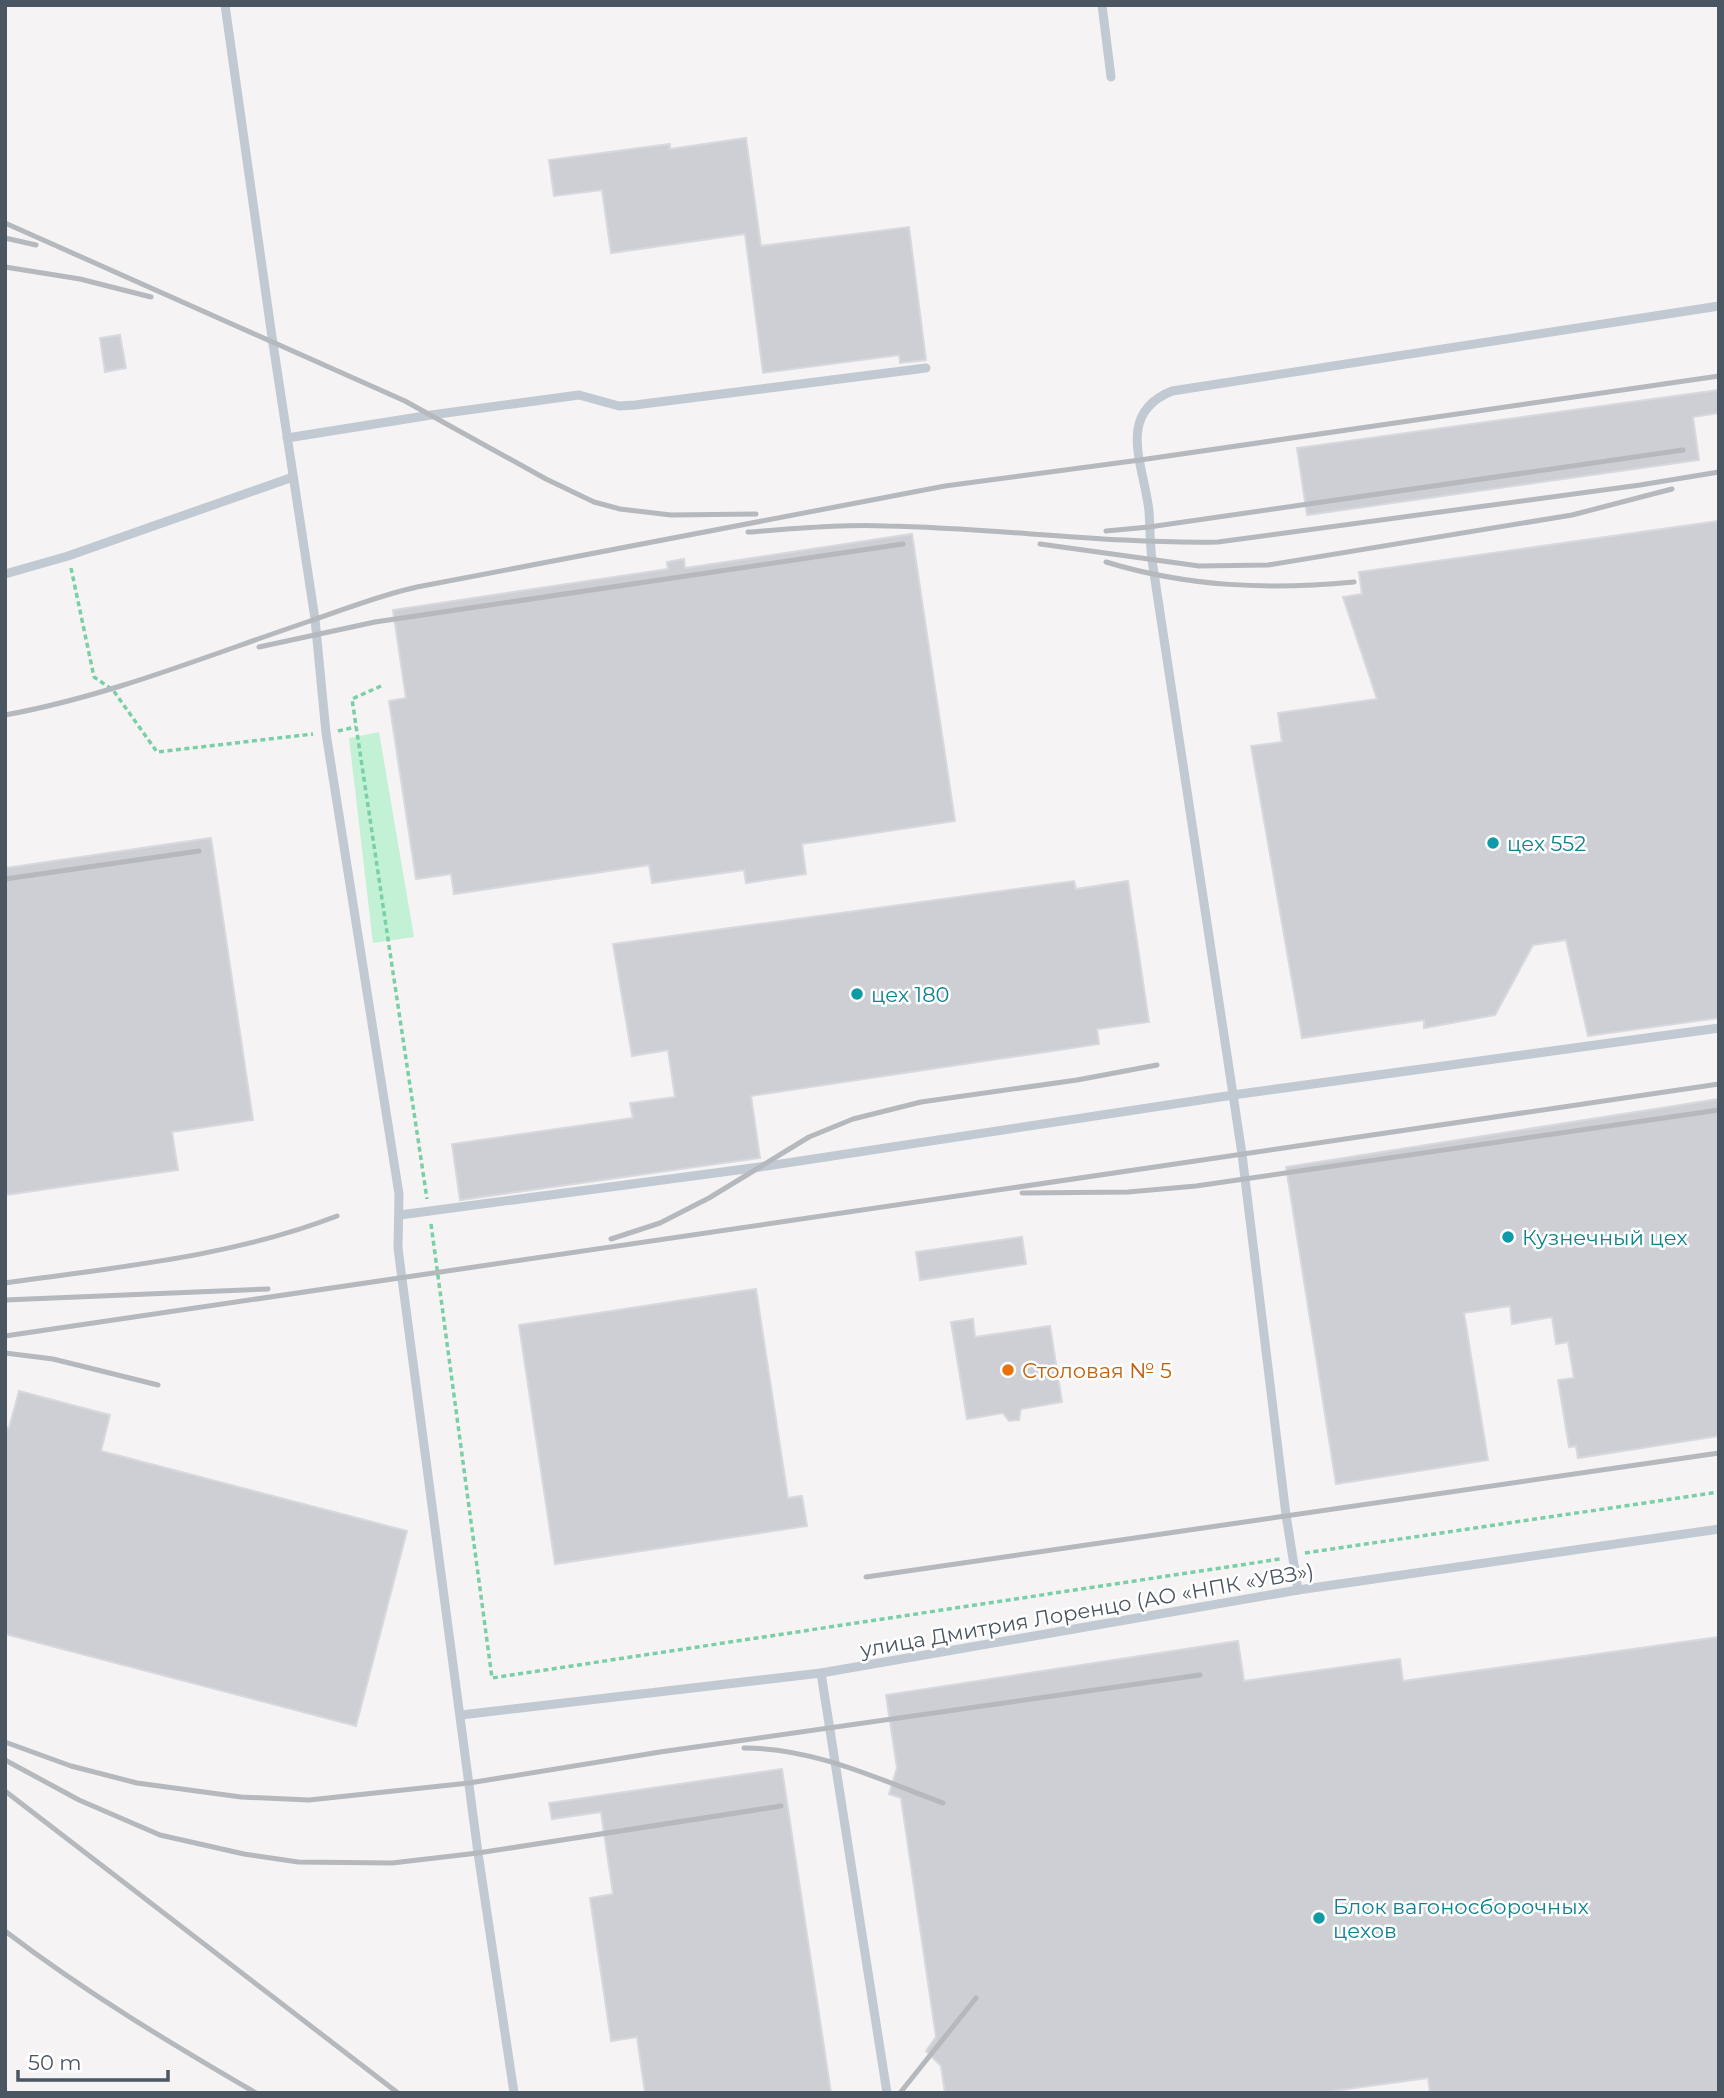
<svg xmlns="http://www.w3.org/2000/svg" width="1724" height="2098" font-family="Montserrat,sans-serif">
  <style>
    .green { fill: #c3f1d5 }
    .building { fill: #cdcfd5; stroke: #d7d9de; stroke-width: 2 }
    .lines { fill: none; stroke-linecap: round; stroke-linejoin: round }
    .path { stroke: #7ad0a6; stroke-width: 3.5; stroke-dasharray: 5 3.5; stroke-linecap: butt }
    .lane { stroke: #c1cad2; stroke-width: 9 }
    .rail { stroke: #b5b8bd; stroke-width: 5 }
    .culture-dot { fill: #0f9aa8; stroke: #fff; stroke-width: 2.5 }
    .food-dot { fill: #e8710a; stroke: #fff; stroke-width: 2.5 }
    .labels { text-anchor: middle; dominant-baseline: central; stroke-width: 5; stroke-linejoin: round; paint-order: stroke }
    .culture-label { font-size: 21px; fill: #0d838f; stroke: #fff; text-anchor: start }
    .food-label { font-size: 21px; fill: #c56008; stroke: #fff; text-anchor: start }
    .street-label { font-size: 21px; fill: #4a5661; stroke: #fff }
  </style>
  <rect width="100%" height="100%" fill="#f5f3f3"/>
  <path class="green" d="M379 732 414 937 373 943 349 738Z"/>
  <g class="building">
    <path d="M746 138 761 246 909 227 926 360 900 363 899 355 763 373 745 234 611 253 602 190 554 196 549 160 670 144V149Z"/>
    <path d="M120 335 126 368 105 372 100 338Z"/>
    <path d="M1719 390V413L1693 417 1699 460 1307 515 1297 448Z"/>
    <path d="M1719 521V1018L1588 1036 1566 940 1533 945 1495 1015 1424 1028V1020L1302 1038 1251 746 1282 742 1278 713 1377 699 1343 597 1362 594 1359 572Z"/>
    <path d="M912 534 955 821 802 844 806 874 746 883 744 870 652 883 649 865 454 894 451 874 416 879 389 701 406 698 393 610 668 569 667 562 684 559 685 568Z"/>
    <path d="M211 838 253 1120 172 1132 178 1170 5 1195V868Z"/>
    <path d="M1074 881 1076 889 1128 881 1149 1022 1097 1029 1099 1044 751 1096 760 1158 460 1200 452 1144 633 1118 630 1103 675 1097 668 1050 632 1056 613 944Z"/>
    <path d="M1719 1099V1436L1578 1458 1576 1446 1569 1447 1558 1380 1574 1378 1568 1342 1556 1344 1552 1317 1512 1324 1510 1306 1464 1313 1488 1460 1336 1484 1286 1167Z"/>
    <path d="M1022 1237 1026 1264 920 1280 916 1252Z"/>
    <path d="M756 1289 788 1498 802 1496 807 1526 555 1564 519 1325Z"/>
    <path d="M973 1319 975 1337 1050 1326 1062 1402 1021 1409 1019 1420 1009 1421 1003 1413 967 1419 951 1322Z"/>
    <path d="M19 1391 110 1415 101 1451 407 1531 356 1726 5 1634V1427L9 1428Z"/>
    <path d="M1719 1637V2093H1430L1428 2078 1318 2093H945L941 2066 926 2051 936 2037 901 1798 889 1794 897 1768 886 1695 1238 1641 1244 1681 1400 1659 1403 1681Z"/>
    <path d="M782 1769 831 2093H645L637 2037 611 2041 590 1898 613 1894 601 1812 552 1819 549 1803Z"/>
  </g>
  <g class="lines">
    <g class="path">
      <path d="M71 568 94 677 113 690 157 752 313 734"/>
      <path d="M381 686 352 699 427 1199"/>
      <path d="M338 731 356 727"/>
      <path d="M431 1224 492 1678 1280 1559"/>
      <path d="M1305 1553 1719 1492"/>
    </g>
    <g class="lane">
      <path d="M225 5 272 337 315 619 326 733 399 1194 398 1248 402 1279 478 1853 514 2093"/>
      <path d="M1102 5 1111 77"/>
      <path d="M287 438 431 415 579 395 619 406 635 405 926 368"/>
      <path d="M5 574 68 556 293 477"/>
      <path d="M400 1215 760 1167 1240 1094 1719 1028"/>
      <path d="M1298 1590 1286 1515 1242 1154 1152 560C1150 544 1150 527 1149 511 1144 465 1115 414 1172 391L1719 306"/>
      <path d="M821 1673 887 2093"/>
      <path d="M461 1715 821 1673 1298 1590 1719 1529"/>
    </g>
    <g class="rail">
      <path d="M5 223 405 401 546 479 594 502 620 509 671 515 756 514"/>
      <path d="M5 238 36 245"/>
      <path d="M5 267 80 279 151 297"/>
      <path d="M1106 531 1149 527 1683 450"/>
      <path d="M748 532C794 529 840 524 887 526 997 528 1107 544 1218 542L1640 485 1719 472"/>
      <path d="M1040 544 1199 566 1268 565 1572 515 1672 489"/>
      <path d="M1106 562C1188 587 1269 590 1354 582"/>
      <path d="M259 647 375 622 903 544"/>
      <path d="M5 715C110 696 209 655 310 621 346 609 380 595 417 587L945 486 1140 460 1719 376"/>
      <path d="M5 879 199 851"/>
      <path d="M1022 1193 1128 1192 1196 1186 1719 1110"/>
      <path d="M611 1239 660 1223 709 1198 809 1137 853 1119 921 1102 1077 1080 1157 1065"/>
      <path d="M5 1283C117 1267 231 1257 337 1216"/>
      <path d="M5 1300 268 1289"/>
      <path d="M5 1336 1719 1084"/>
      <path d="M5 1353 53 1359 158 1385"/>
      <path d="M866 1577 1719 1453"/>
      <path d="M5 1742 71 1766 137 1783 241 1797 309 1800 469 1783 660 1752 1200 1675"/>
      <path d="M744 1748C815 1748 878 1779 943 1803"/>
      <path d="M5 1760 79 1800 160 1835 244 1854 298 1862 392 1863 478 1853 781 1806"/>
      <path d="M5 1791 398 2093"/>
      <path d="M5 1931C85 1992 170 2043 256 2093"/>
      <path d="M900 2093 976 1998"/>
    </g>
  </g>
  <g class="culture-dot">
    <circle cx="1493" cy="843" r="7"/>
    <circle cx="857" cy="994" r="7"/>
    <circle cx="1508" cy="1237" r="7"/>
    <circle cx="1319" cy="1918" r="7"/>
  </g>
  <circle class="food-dot" cx="1008" cy="1370" r="7"/>
  <g class="labels">
    <g class="culture-label">
      <text x="1507" y="843">цех 552</text>
      <text x="871" y="994">цех 180</text>
      <text x="1522" y="1237">Кузнечный цех</text>
      <text x="1333" y="1906">Блок вагоносборочных<tspan x="1333" dy="24">цехов</tspan></text>
    </g>
    <g class="food-label">
      <text x="1022" y="1370">Столовая № 5</text>
    </g>
    <g class="street-label">
      <text transform="translate(1087 1610) rotate(-10)">улица Дмитрия Лоренцо (АО «НПК «УВЗ»)</text>
    </g>
  </g>
  <rect width="1724" height="2098" fill="none" stroke="#4a5661" stroke-width="14"/>
  <path d="M18 2070v10h150v-10" fill="none" stroke="#4a5661" stroke-width="3.5"/>
  <text x="28" y="2070" font-size="21" fill="#4a5661" stroke="#ffffff" stroke-width="5" paint-order="stroke">50 m</text>
</svg>
